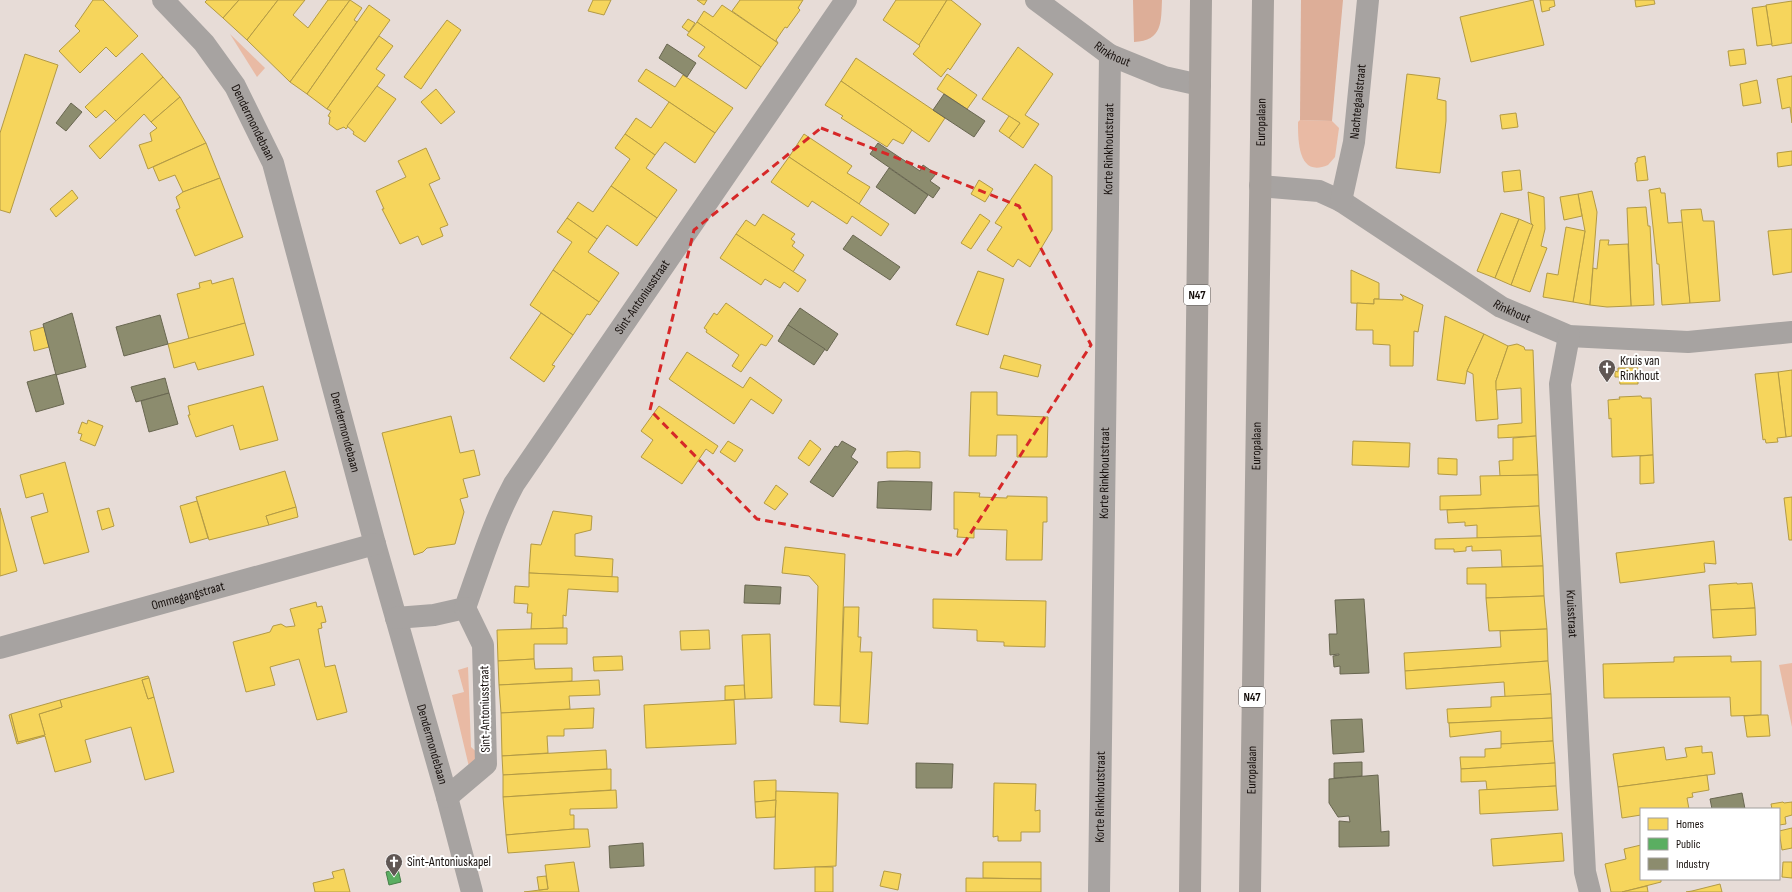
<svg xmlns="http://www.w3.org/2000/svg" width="1792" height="892" font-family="'Sofia Sans Condensed',sans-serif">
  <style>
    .green { fill: #e9baa4 }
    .forest { fill: #ddae98 }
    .homes { fill: #f6d55c; stroke: #b39a44 }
    .public { fill: #5aae61; stroke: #467f48 }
    .industry { fill: #8c8c6e; stroke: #696751 }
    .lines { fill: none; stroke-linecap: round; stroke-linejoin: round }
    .minor { stroke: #a7a3a1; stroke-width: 22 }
    .highway { stroke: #a6a09c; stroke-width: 22 }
    .marked { fill: none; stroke: #d62828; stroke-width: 3; stroke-dasharray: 8 5; stroke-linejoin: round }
    .labels { text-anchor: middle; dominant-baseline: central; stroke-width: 4; stroke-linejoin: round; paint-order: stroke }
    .shield { fill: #fff; stroke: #5d5856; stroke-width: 1 }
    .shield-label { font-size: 12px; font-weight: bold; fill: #17100d }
    .street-label { font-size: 13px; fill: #17100d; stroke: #fff }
    .poi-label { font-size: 13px; fill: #17100d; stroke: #fff; text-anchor: start }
  </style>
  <rect width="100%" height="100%" fill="#e7dcd7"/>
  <g class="green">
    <path d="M230 34 265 68 257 77Z"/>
    <path d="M1300 120 1332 121 1339 128 1335 157 1328 165C1298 178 1298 141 1298 122Z"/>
    <path d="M1792 663V727L1779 665Z"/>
    <path d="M468 667 471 747 481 756 470 771 452 695 464 692 458 670Z"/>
  </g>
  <g class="forest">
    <path d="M1133 0H1162C1161 21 1163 41 1134 42Z"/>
    <path d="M1301 0H1343L1332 121 1300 120Z"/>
  </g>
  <g class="homes">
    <path d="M93 0H103L138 36 116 57 106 47 80 73 59 51 80 31 75 26Z"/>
    <path d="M207 0H239L223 18 205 2Z"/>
    <path d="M239 0H278L247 40 223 18Z"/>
    <path d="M278 0H305L293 15 308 28 328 0H350L290 82 247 40Z"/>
    <path d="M350 0 362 8 354 20 357 22 307 94 290 82Z"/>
    <path d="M593 0H611L604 15 588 11Z"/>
    <path d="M697 0H707L704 5Z"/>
    <path d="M740 0H803L798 8 800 10 787 28 785 27 776 40 778 43 732 11Z"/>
    <path d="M896 0H947L919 45 883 20Z"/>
    <path d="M947 0H951L981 24 950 70 948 68 941 77 913 54 920 46 919 45Z"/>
    <path d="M1533 0 1544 45 1471 62 1460 17Z"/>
    <path d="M1540 0H1554L1555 6 1549 8 1550 10 1542 12Z"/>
    <path d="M1635 0H1654L1655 4 1636 7Z"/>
    <path d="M1792 1V43L1772 46 1766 5Z"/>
    <path d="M369 5 390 20 327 109 307 94Z"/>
    <path d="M722 5 778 43 761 67 697 22 704 11 713 17Z"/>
    <path d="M1766 6 1772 44 1757 46 1752 8Z"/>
    <path d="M688 19 695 23 689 32 682 27Z"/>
    <path d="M447 20 461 30 421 89 404 77Z"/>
    <path d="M697 22 761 67 746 89 698 56 705 47 687 35Z"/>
    <path d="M379 36 393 46 376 69 385 75 346 129 344 127 337 130 329 124 330 117 328 116 331 111 327 109Z"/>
    <path d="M1018 47 1053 74 1025 115 1039 124 1023 148 1009 138 1020 123 982 99Z"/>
    <path d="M1744 49 1746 64 1730 66 1728 51Z"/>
    <path d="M142 53 163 77 116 121 105 110 96 118 85 107Z"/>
    <path d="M25 54 58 65 10 213 0 210V133Z"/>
    <path d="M856 58 945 118 929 142 841 81Z"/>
    <path d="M646 69 675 87 683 75 733 108 715 133 638 81Z"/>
    <path d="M947 74 977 95 967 109 937 89Z"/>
    <path d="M1407 74 1440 78 1437 99 1446 101V121L1440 173 1396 168Z"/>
    <path d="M1792 76V123L1790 107 1782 109 1777 79Z"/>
    <path d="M163 77 180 97 151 122 144 114 100 159 89 146Z"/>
    <path d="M1757 80 1761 103 1743 106 1740 84Z"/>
    <path d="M841 81 912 130 903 144 893 139 887 147 841 118 843 116 825 105Z"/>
    <path d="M377 86 396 99 365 142 353 134 354 132 347 126Z"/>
    <path d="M436 89 455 112 441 124 421 102Z"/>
    <path d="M180 97 206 143 148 169 139 145 152 141 150 133 157 128 151 122Z"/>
    <path d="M669 102 715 133 695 163 665 142 655 155 625 134 636 118 651 128Z"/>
    <path d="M1516 113 1518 127 1502 129 1500 115Z"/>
    <path d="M1009 116 1020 123 1009 138 999 131Z"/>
    <path d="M625 134 655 155 646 168 677 190 657 218 611 186 630 159 615 148Z"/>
    <path d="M804 134 852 166 847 173 870 187 859 204 789 157Z"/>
    <path d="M206 143 220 178 183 192 175 175 159 181 153 167Z"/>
    <path d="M426 148 440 179 429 184 448 225 440 228 443 236 422 245 418 236 400 244 382 209H384L376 191 406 177 398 161Z"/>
    <path d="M1792 151V165L1778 167 1777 153Z"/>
    <path d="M1645 156 1648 180 1637 181 1635 163 1637 162V158Z"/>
    <path d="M789 157 889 224 881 236 852 216 847 224 812 201 808 207 771 182Z"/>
    <path d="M1035 164 1052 176V230L1030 267 1018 259 1013 267 987 250 1002 227 995 223Z"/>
    <path d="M1520 170 1522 190 1504 192 1502 172Z"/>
    <path d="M220 178 243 237 195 256 176 210 180 208 176 197 183 192Z"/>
    <path d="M979 180 993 189 985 202 971 194Z"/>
    <path d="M611 186 657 218 637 246 607 225 597 239 567 218 578 202 593 212Z"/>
    <path d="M1660 188 1661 193H1665L1668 223 1683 222 1690 303 1662 305 1659 264H1657L1649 190Z"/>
    <path d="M72 190 78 198 56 217 50 209Z"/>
    <path d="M1592 191 1597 212 1590 305 1573 302 1585 231 1578 194Z"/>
    <path d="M1528 192 1544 197 1545 229 1541 246 1547 248 1530 292 1511 285 1533 225 1531 223Z"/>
    <path d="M1578 194 1582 216 1564 220 1560 197Z"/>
    <path d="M1646 207 1648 226H1650L1654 305 1631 306 1627 208Z"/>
    <path d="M1701 209 1703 221H1714L1720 301 1690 303 1681 210Z"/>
    <path d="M1501 213 1519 219 1495 278 1477 271Z"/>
    <path d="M763 214 795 234 791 239 795 242 792 246 804 255 793 272 736 234 746 220 755 226Z"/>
    <path d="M980 214 990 221 971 249 961 243Z"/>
    <path d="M567 218 597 239 588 252 619 273 599 302 553 270 572 242 557 232Z"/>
    <path d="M1519 219 1533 225 1511 285 1495 278Z"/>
    <path d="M1566 227 1585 231 1573 302 1543 297 1547 273 1558 275Z"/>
    <path d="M1792 229V272L1773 275 1768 231Z"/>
    <path d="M736 234 806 280 798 292 784 282 780 288 765 279 761 285 720 258Z"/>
    <path d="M1600 240H1609L1608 245 1628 244 1631 306 1607 307 1590 305 1593 268 1597 269Z"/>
    <path d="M553 270 599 302 590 315 587 314 573 335 530 305Z"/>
    <path d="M1351 270 1379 283V299H1374V304L1351 303Z"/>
    <path d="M978 271 1004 279 988 335 956 325Z"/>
    <path d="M233 278 245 323 189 339 177 294 200 288 199 283 211 280 212 284Z"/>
    <path d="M1400 294 1423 305 1418 332 1414 331 1413 366H1390V345L1373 344V330H1356L1357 303 1374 304V299L1403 300V297Z"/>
    <path d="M726 303 773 336 766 346 761 344 741 372 732 366 739 355 706 332 707 330 704 328 714 313 717 315Z"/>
    <path d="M541 313 573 335 552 365 555 366 544 382 510 358Z"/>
    <path d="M1445 316 1484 334 1467 371 1465 384 1437 380Z"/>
    <path d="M245 323 254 355 198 370 195 362 174 368 168 344Z"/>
    <path d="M44 327 49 347 34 351 30 331Z"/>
    <path d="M1484 334 1508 346 1496 381 1498 419 1476 421 1473 374 1467 371Z"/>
    <path d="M1517 344 1524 347 1525 350H1533L1536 436 1498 438V425L1522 423 1521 388 1496 390V381L1508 346Z"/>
    <path d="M687 352 743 388 750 377 782 400 773 414 751 399 734 424 669 379Z"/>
    <path d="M1004 355 1041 365 1038 377 1000 368Z"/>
    <path d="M1618 368H1638V371L1642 372V377H1638V384H1620L1619 377H1615V371L1618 372Z"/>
    <path d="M1792 370V436L1786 437 1778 372Z"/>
    <path d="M1778 372 1786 437 1777 438 1778 442 1766 443 1765 439 1763 440 1755 374Z"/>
    <path d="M263 386 278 440 240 450 233 425 196 437 188 415H190L188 406Z"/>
    <path d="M971 392H997V415L1048 417 1047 457H1017V435H997L996 456H969Z"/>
    <path d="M1641 396 1642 398H1651L1653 455 1612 457 1611 418 1609 419 1608 400 1620 399 1619 397Z"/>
    <path d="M659 406 718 446 713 454 706 449 682 484 641 457 653 440 641 431Z"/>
    <path d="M451 416 460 453 474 450 480 475 463 479 468 497 460 499 464 512 455 544 427 548 423 552 414 555 382 433Z"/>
    <path d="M88 420 103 426 95 446 80 440 82 434 78 433 82 422 87 424Z"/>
    <path d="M1536 436 1538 475 1500 476 1499 461 1513 460V438Z"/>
    <path d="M810 440 821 449 809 466 798 458Z"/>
    <path d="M728 441 743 450 735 462 720 452Z"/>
    <path d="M1353 441 1410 443 1409 467 1352 465Z"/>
    <path d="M907 451 920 452V468H887V452Z"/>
    <path d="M1653 455 1654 483 1640 484V456Z"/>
    <path d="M1438 458 1457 459V475L1438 474Z"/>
    <path d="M65 462 89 552 44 564 31 517 48 512 43 493 26 498 20 475Z"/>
    <path d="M285 471 296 507 266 516 269 525 209 540 196 497Z"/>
    <path d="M1538 475 1539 506 1440 510V496L1481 495 1480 476Z"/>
    <path d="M776 485 788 494 775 510 764 503Z"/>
    <path d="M954 492 980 493 979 497 1007 498V496L1047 497V522H1043L1042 560H1006L1007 530 974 529V538L957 537 958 529H954Z"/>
    <path d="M1792 497V540H1789L1784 498Z"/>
    <path d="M197 501 208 538 190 543 180 506Z"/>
    <path d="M1539 506 1541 536 1477 538V525L1465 526V522L1448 523 1447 510Z"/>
    <path d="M296 507 298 517 269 525 266 516Z"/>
    <path d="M0 508 17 571 0 576Z"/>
    <path d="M109 508 114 526 102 530 97 511Z"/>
    <path d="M553 511 592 516 591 530 575 534V556L613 559 612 577 529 573 531 544 541 545Z"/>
    <path d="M1541 536 1543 566 1502 567 1501 550 1472 551V546L1466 547V551L1454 552V549H1435V539Z"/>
    <path d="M1714 541 1716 564 1704 563 1705 572 1620 583 1616 553Z"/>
    <path d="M785 547 845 554 840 706 814 705 818 586 809 576 782 573Z"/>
    <path d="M1543 566 1544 596 1486 598V584H1467V568Z"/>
    <path d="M529 573 618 577V592L568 589 566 616 563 615V628L531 629 532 613H527L528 604 514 603 515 586 529 587Z"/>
    <path d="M1737 583V584L1752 583 1755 608 1711 610 1709 585Z"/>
    <path d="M1544 596 1547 629 1489 631 1486 598Z"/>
    <path d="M933 599 1046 601 1045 647 1004 646V642L977 641V630L933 628Z"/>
    <path d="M316 602 317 607 322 606 326 622 321 623 322 628 318 629 325 667 335 665 347 712 317 720 299 659 270 667 275 685 246 692 233 642 270 632 273 626 281 624 286 627 295 626 290 609Z"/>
    <path d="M844 607H859L858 637H861L860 652H872L868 724 840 722Z"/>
    <path d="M1755 608 1756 635 1713 638 1711 610Z"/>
    <path d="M563 628H567V644H534V659L498 661 497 630Z"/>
    <path d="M1547 629 1548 661 1405 671 1404 653 1501 647 1500 631Z"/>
    <path d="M709 630 710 649 681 650 680 631Z"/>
    <path d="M770 634 772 698 745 699 742 635Z"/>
    <path d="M622 656 623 670 594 671 593 657Z"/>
    <path d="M1731 656V662L1761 661V715L1731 716 1730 697 1604 698 1603 664 1674 662V657Z"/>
    <path d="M534 659 535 669 572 668V681L499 685 498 661Z"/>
    <path d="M1548 661 1551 694 1505 697 1504 682 1406 689 1405 671Z"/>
    <path d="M148 676 149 678 142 680 148 699 154 697 174 772 145 780 131 727 85 740 91 762 55 772 45 736 17 744 9 715 11 714 18 742 45 735 39 714 62 707 60 700Z"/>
    <path d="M149 678 154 697 148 699 142 680Z"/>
    <path d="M599 680 600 695 569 696 570 709 501 713 499 685Z"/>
    <path d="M744 685 745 699 725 700V686Z"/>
    <path d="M1551 694 1552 718 1448 723 1447 709 1491 707V697Z"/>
    <path d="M60 700 62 707 39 714 45 735 18 742 11 714Z"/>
    <path d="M734 700 736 744 646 748 644 705Z"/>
    <path d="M594 708 593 728 564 729V736H547L548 753 502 756 501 713Z"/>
    <path d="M1761 715H1768L1770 736 1747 737 1744 716Z"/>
    <path d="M1552 718 1553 741 1501 744V731L1450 737 1449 723Z"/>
    <path d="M1553 741 1555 763 1461 769 1460 757H1485V749L1501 748V744Z"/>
    <path d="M1702 746V753L1712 752 1715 774 1618 787 1613 754 1664 747 1666 760 1687 757 1685 748Z"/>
    <path d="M606 750 607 769 503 775 502 756Z"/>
    <path d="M1555 763 1556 786 1487 790 1486 781 1461 782V769Z"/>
    <path d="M611 769V790L503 797V775Z"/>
    <path d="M1707 775 1709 790 1692 793 1693 797 1687 798 1689 809H1641V815L1622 818 1618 787Z"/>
    <path d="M776 780V800L755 802 754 781Z"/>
    <path d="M994 783 1036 784 1035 811 1040 810V832H1021V841H998V836L993 837Z"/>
    <path d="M1556 786 1558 810 1480 814 1479 790Z"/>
    <path d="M616 790 617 808 570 809V815H574V829L506 835 503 797Z"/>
    <path d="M776 791 838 793 836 866 774 869Z"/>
    <path d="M776 800 775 817 756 818 755 802Z"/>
    <path d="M1783 802 1784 803 1792 802V815L1785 817 1786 824 1779 825V809H1772L1771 804Z"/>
    <path d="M1792 828V848L1782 850 1779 831Z"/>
    <path d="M574 829H588L590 847 508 853 506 835Z"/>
    <path d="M1562 833 1564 861 1493 866 1491 839Z"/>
    <path d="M1641 845V879H1661V882L1622 892H1611L1605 864 1626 859 1624 849Z"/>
    <path d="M574 862 579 892H524L548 889 545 865Z"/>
    <path d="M983 862H1041V879L983 878Z"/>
    <path d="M1783 862H1792V878L1782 877Z"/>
    <rect x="815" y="867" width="18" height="25"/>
    <path d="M344 869 350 892H315L313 883 334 878 332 872Z"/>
    <path d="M884 871 901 874 898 890 880 886Z"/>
    <path d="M546 876 548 889 539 890 537 877Z"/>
    <path d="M966 878 1041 879V892H966Z"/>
    <path d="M1720 884 1722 892H1686L1692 891Z"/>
    <path d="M1647 886 1648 892H1622Z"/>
  </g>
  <path class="public" d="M398 869 401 882 389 885 386 872Z"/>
  <g class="industry">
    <path d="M667 44 696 63 687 77 659 58Z"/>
    <path d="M944 94 985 121 974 137 933 110Z"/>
    <path d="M71 103 82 112 66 131 56 123Z"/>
    <path d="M878 143 920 171 923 165 936 174 930 181 940 188 933 198 870 154Z"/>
    <path d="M889 168 928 195 915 214 876 187Z"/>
    <path d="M853 235 900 267 890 280 843 249Z"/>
    <path d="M800 308 838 334 827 351 788 325Z"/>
    <path d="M72 313 86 367 56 375 43 324Z"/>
    <path d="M160 315 168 344 124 356 116 327Z"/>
    <path d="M788 325 825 349 814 365 778 341Z"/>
    <path d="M56 374 64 404 36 412 27 382Z"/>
    <path d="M165 378 169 393 136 402 131 387Z"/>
    <path d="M169 393 178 424 149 432 141 401Z"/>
    <path d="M842 441 856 449 851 457 858 462 833 497 810 482 835 446 838 447Z"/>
    <path d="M890 481 932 482 931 510 877 508 878 482Z"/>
    <path d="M745 585 781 587 780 604 744 603Z"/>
    <path d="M1364 599 1369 673 1340 674V666L1334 667 1333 656 1339 655V654L1330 655 1329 634H1337L1335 600Z"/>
    <path d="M1362 719 1364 752 1333 754 1331 720Z"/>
    <path d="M1362 762V776L1334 778V763Z"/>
    <path d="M916 763 953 764 952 788H916Z"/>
    <path d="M1378 775 1381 832 1389 831V846L1339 847V821L1350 822 1349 816 1338 817 1329 803V779Z"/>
    <path d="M1742 793 1745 809H1712L1710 799Z"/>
    <path d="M643 843 644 866 610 868 609 846Z"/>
  </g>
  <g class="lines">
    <g class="minor">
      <path id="s1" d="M163 0 204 43 235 86 273 163 375 544 447 797 472 892"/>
      <path id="s2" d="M1036 0 1110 55 1164 77 1200 85"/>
      <path id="s3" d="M1260 186 1319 191 1341 201 1501 307 1569 336 1688 342 1792 332"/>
      <path id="s4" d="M1341 201 1354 142 1368 0"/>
      <path id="s5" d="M1569 336 1560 384 1585 872 1590 892"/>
      <path id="s6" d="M396 618 434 615 465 608C480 566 493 523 514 484L846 0"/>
      <path id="s7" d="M0 648 375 544"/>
      <path d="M447 797 486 764 483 645 465 608"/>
      <path id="s8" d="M1099 892 1110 55"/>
    </g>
    <g class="highway">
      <path d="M1190 892 1201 0"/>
      <path id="s9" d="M1250 892 1263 0"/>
    </g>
  </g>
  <path class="marked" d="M821 128 1019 206 1091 345 956 556 757 519 650 410 694 230Z"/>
  <defs>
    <symbol id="church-pin" viewBox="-11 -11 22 30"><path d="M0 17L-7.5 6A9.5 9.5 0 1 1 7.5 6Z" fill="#605754" stroke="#fff"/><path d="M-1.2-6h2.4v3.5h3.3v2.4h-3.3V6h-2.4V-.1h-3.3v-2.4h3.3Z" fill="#fff"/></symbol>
  </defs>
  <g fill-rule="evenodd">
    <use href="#church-pin" x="1597" y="358" width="20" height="27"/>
    <use href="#church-pin" x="384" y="852" width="20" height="27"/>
  </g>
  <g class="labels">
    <g class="shield">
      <rect x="1184" y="285" width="26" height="20" rx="3"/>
      <rect x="1239" y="687" width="26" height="20" rx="3"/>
    </g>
    <g class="shield-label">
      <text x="1197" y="295">N47</text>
      <text x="1252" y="697">N47</text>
    </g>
    <g class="street-label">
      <text stroke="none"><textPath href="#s2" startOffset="94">Rinkhout</textPath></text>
      <text stroke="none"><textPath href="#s4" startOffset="101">Nachtegaalstraat</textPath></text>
      <text stroke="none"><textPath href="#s9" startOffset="770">Europalaan</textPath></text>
      <text stroke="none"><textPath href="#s1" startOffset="153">Dendermondebaan</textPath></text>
      <text stroke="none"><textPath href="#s8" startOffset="743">Korte Rinkhoutstraat</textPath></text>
      <text stroke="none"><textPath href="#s6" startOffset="430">Sint-Antoniusstraat</textPath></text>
      <text stroke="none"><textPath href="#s3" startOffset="287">Rinkhout</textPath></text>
      <text stroke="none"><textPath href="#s1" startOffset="477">Dendermondebaan</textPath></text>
      <text stroke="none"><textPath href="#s9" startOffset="446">Europalaan</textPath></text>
      <text stroke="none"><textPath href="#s8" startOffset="419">Korte Rinkhoutstraat</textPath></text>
      <text stroke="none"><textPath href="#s7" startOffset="195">Ommegangstraat</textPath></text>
      <text stroke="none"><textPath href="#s5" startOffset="279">Kruisstraat</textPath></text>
      <text transform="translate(485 709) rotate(-91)">Sint-Antoniusstraat</text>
      <text stroke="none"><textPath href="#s1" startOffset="801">Dendermondebaan</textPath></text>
      <text stroke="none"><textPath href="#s9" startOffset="122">Europalaan</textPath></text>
      <text stroke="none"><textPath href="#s8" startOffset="95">Korte Rinkhoutstraat</textPath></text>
    </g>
    <g class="poi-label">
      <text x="1620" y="361">Kruis van<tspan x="1620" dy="15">Rinkhout</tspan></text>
      <text x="407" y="862">Sint-Antoniuskapel</text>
    </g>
  </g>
  <rect x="1640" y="808" width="140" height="72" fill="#ffffff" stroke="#a29f9e"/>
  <rect x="1648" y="818" width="20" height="12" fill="#f6d55c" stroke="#a29f9e"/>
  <text x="1676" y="828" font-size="12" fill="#17100d">Homes</text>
  <rect x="1648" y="838" width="20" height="12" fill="#5aae61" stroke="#a29f9e"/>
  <text x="1676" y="848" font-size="12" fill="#17100d">Public</text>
  <rect x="1648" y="858" width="20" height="12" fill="#8c8c6e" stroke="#a29f9e"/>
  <text x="1676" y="868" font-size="12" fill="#17100d">Industry</text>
</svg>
